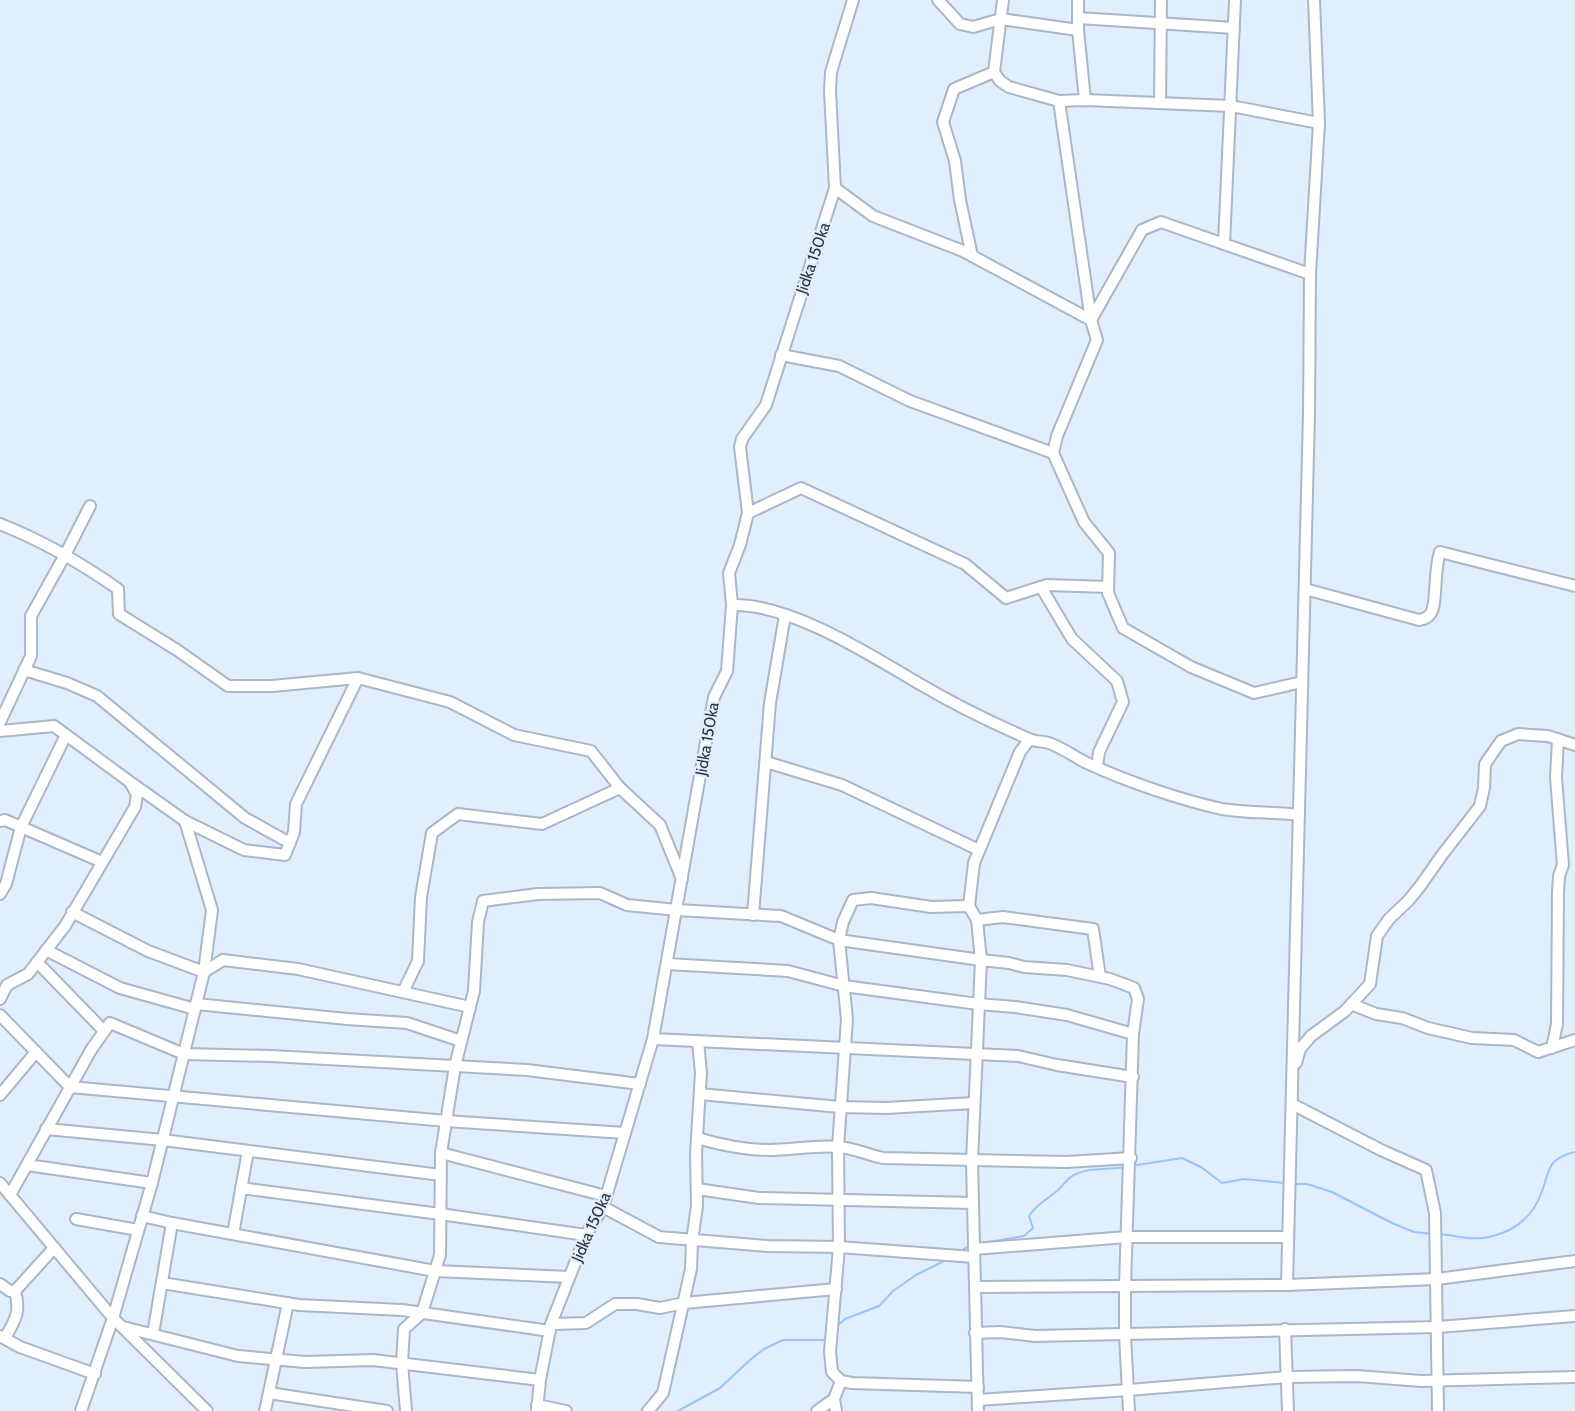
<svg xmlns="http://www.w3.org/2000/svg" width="1575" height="1411" font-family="Cabin,sans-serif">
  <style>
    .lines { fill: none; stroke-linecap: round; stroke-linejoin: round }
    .stream { stroke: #9bc5f8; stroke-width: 2 }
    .minor-casing { stroke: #aab7c6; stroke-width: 14 }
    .minor { stroke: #fff; stroke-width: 10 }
    .labels { text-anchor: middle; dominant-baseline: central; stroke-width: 4.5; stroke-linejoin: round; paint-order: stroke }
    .street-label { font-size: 16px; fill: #2e3339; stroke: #e1eefe }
  </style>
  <rect width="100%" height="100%" fill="#e1eefe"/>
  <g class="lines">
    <g class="stream">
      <path d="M1131 1166 1182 1158 1201 1167 1222 1183 1244 1179 1284 1183"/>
      <path d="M1293 1184H1307L1332 1192 1392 1223 1414 1232 1433 1234"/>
      <path d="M1439 1234C1454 1235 1469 1240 1484 1238 1512 1233 1533 1218 1542 1191 1546 1182 1547 1169 1554 1162 1560 1156 1567 1154 1575 1152"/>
      <path d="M983 1243 1024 1236 1033 1228 1029 1216C1036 1205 1043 1202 1053 1194 1061 1189 1066 1179 1074 1175 1089 1167 1110 1170 1125 1167"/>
      <path d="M959 1252 972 1244"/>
      <path d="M837 1326 845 1319 879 1306 893 1291 916 1275 946 1260"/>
      <path d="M678 1411 720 1388 751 1359 764 1349 783 1340H826"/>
    </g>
    <defs>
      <g id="minor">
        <path d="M938 0 960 24 973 27 1001 19 1078 30"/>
        <path d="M1003 0 994 72 1000 81 1009 87 1059 101 1085 100 1231 106 1319 123"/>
        <path d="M1078 0V30L1085 100"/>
        <path d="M1078 18 1234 28"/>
        <path d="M1059 101 1091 320"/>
        <path d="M1160 103 1161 0"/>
        <path d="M835 188 873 216 963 251 1091 320 1097 340 1057 436 1053 453"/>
        <path d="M1224 244 1235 0"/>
        <path d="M972 256 960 200 955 161 943 122 954 89 994 72"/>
        <path d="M1091 320 1142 230 1161 222 1310 274"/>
        <path d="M781 355 839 366 910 401 1053 453 1084 522 1109 553 1108 593 1123 628 1191 667 1254 693 1302 682"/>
        <path d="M748 513 801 488 965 564 1006 598 1047 585 1108 587"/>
        <path d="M0 524C43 541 81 563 118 589L119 614 177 650 228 686H272L358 678 450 702 514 735 591 751 620 788 660 825 682 879"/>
        <path d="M1041 587 1072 639 1117 681 1123 702 1099 752 1097 767"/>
        <path d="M1305 589 1419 620C1424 619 1428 618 1431 613 1437 604 1434 568 1440 552L1575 586"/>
        <path d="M732 605C789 603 869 654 918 683 952 703 990 722 1027 738 1034 742 1042 741 1049 743 1063 748 1076 758 1089 764 1128 782 1181 800 1222 809 1245 813 1274 812 1299 815"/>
        <path d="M24 670 67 683 97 696 245 818 290 843"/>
        <path d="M0 722 31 656V616L65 555 90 506"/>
        <path d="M0 731 54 726 130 782 137 795 135 807 65 926 28 974 7 985 0 999"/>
        <path d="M766 762 842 785 979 850"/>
        <path d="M133 784 185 821 244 850 285 855 294 832 296 804 358 678"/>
        <path d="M0 821 5 820 102 862"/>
        <path d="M0 894 6 884 21 827 66 735"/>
        <path d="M969 906 974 863 1020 752 1029 740"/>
        <path d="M72 912 148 951 204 972 223 960 298 969 470 1007"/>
        <path d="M753 915 770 703 785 615"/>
        <path d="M977 920 1003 917 1093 929 1100 977"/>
        <path d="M46 950 120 988 195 1009"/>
        <path d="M37 962 104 1031"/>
        <path d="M667 964 788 971 844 986 978 1004 1015 1007 1067 1015 1133 1034"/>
        <path d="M403 992 418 961 421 897 432 833 458 814 542 824 620 788"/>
        <path d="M196 1004 347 1019 407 1023 461 1041"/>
        <path d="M1351 1004 1376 1014 1402 1018 1428 1028 1472 1038 1514 1040 1538 1052 1575 1040"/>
        <path d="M0 1015 70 1087 446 1121 625 1133"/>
        <path d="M653 1039 1018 1056 1057 1065 1133 1077"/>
        <path d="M1552 1048 1557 1024 1558 893 1559 876 1563 865 1556 778 1558 739"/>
        <path d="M1296 1063 1300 1049 1311 1036 1345 1011 1370 984 1377 936 1389 919 1408 901 1421 885 1442 855 1480 806 1484 788 1485 764 1501 741 1518 734 1548 736 1575 745"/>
        <path d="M700 1094 840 1107 886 1108 974 1103"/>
        <path d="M0 1095 36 1052"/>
        <path d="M1292 1104 1381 1150 1426 1170 1435 1213 1438 1411"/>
        <path d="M46 1129 163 1140 441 1175"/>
        <path d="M697 1138C721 1145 744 1150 769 1150 792 1150 816 1145 839 1147 854 1148 868 1155 883 1158L1067 1162 1131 1158"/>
        <path d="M441 1153 606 1196"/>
        <path d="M27 1165 152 1183"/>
        <path d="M0 1183 113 1318 207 1411"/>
        <path d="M241 1188 440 1214 586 1235"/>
        <path d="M697 1189 759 1198 973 1203"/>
        <path d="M10 1195 91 1050 110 1023 184 1054 271 1056 527 1070 640 1084"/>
        <path d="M603 1207 659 1237 767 1246 839 1247 974 1257"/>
        <path d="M142 1216 172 1223 153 1334"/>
        <path d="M76 1219 138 1230"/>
        <path d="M172 1223 435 1271 569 1277"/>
        <path d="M233 1234 248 1151"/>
        <path d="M974 1249 1127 1237H1288"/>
        <path d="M162 1283 299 1305 402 1310 550 1331"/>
        <path d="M0 1284 10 1291H15L54 1248"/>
        <path d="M1287 1285 1309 414 1310 274 1319 123 1314 0"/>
        <path d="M975 1287 1287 1285 1437 1279 1575 1261"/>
        <path d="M551 1324 586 1323 615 1304H637L660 1308 684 1303 836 1289"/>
        <path d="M123 1327 238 1356 305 1362 373 1360 540 1380"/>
        <path d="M1285 1329 1288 1411"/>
        <path d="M975 1333 1000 1332 1035 1336 1438 1327 1575 1316"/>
        <path d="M0 1336 20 1347 95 1374"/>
        <path d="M5 1338C15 1320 21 1313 15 1291"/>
        <path d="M269 1393 387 1411"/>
        <path d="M978 1400 1129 1390 1288 1377 1357 1376 1421 1381 1575 1377"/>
        <path d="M537 1405 566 1411"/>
        <path d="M81 1411 113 1318 152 1183 204 972 212 910 185 821"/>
        <path d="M265 1411 288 1303"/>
        <path d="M406 1411 402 1363 404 1329 422 1313 440 1255 441 1153 455 1066 474 991 478 922 483 901 538 894 600 893 627 905 677 910 781 916 839 940 981 960 977 920 969 906 931 907 871 898 853 900 843 922 839 940 847 1019 838 1147 839 1247 830 1352 832 1372 841 1381 852 1383 978 1387"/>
        <path d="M537 1411 540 1380 551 1324 586 1235 603 1207 653 1039 714 697 727 671 732 605 729 573 740 545 748 513 740 447 742 439 766 405 835 188 830 91 831 72 853 0"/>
        <path d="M648 1411 663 1393 691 1269 692 1241 697 1206 696 1153 701 1073 698 1041"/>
        <path d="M817 1411 834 1399"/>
        <path d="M836 1411 834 1399 841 1381"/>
        <path d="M978 1411 972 1161 981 960 1009 963 1024 967 1067 970 1110 979 1134 988 1138 999 1133 1034 1125 1286V1335L1129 1411"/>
      </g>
    </defs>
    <use href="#minor" class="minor-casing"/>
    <use href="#minor" class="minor"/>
  </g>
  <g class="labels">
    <g class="street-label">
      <text transform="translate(813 258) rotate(-71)">Jidka 150ka</text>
      <text transform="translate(707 739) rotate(-80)">Jidka 150ka</text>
      <text transform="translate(591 1227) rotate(-66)">Jidka 150ka</text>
    </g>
  </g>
</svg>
